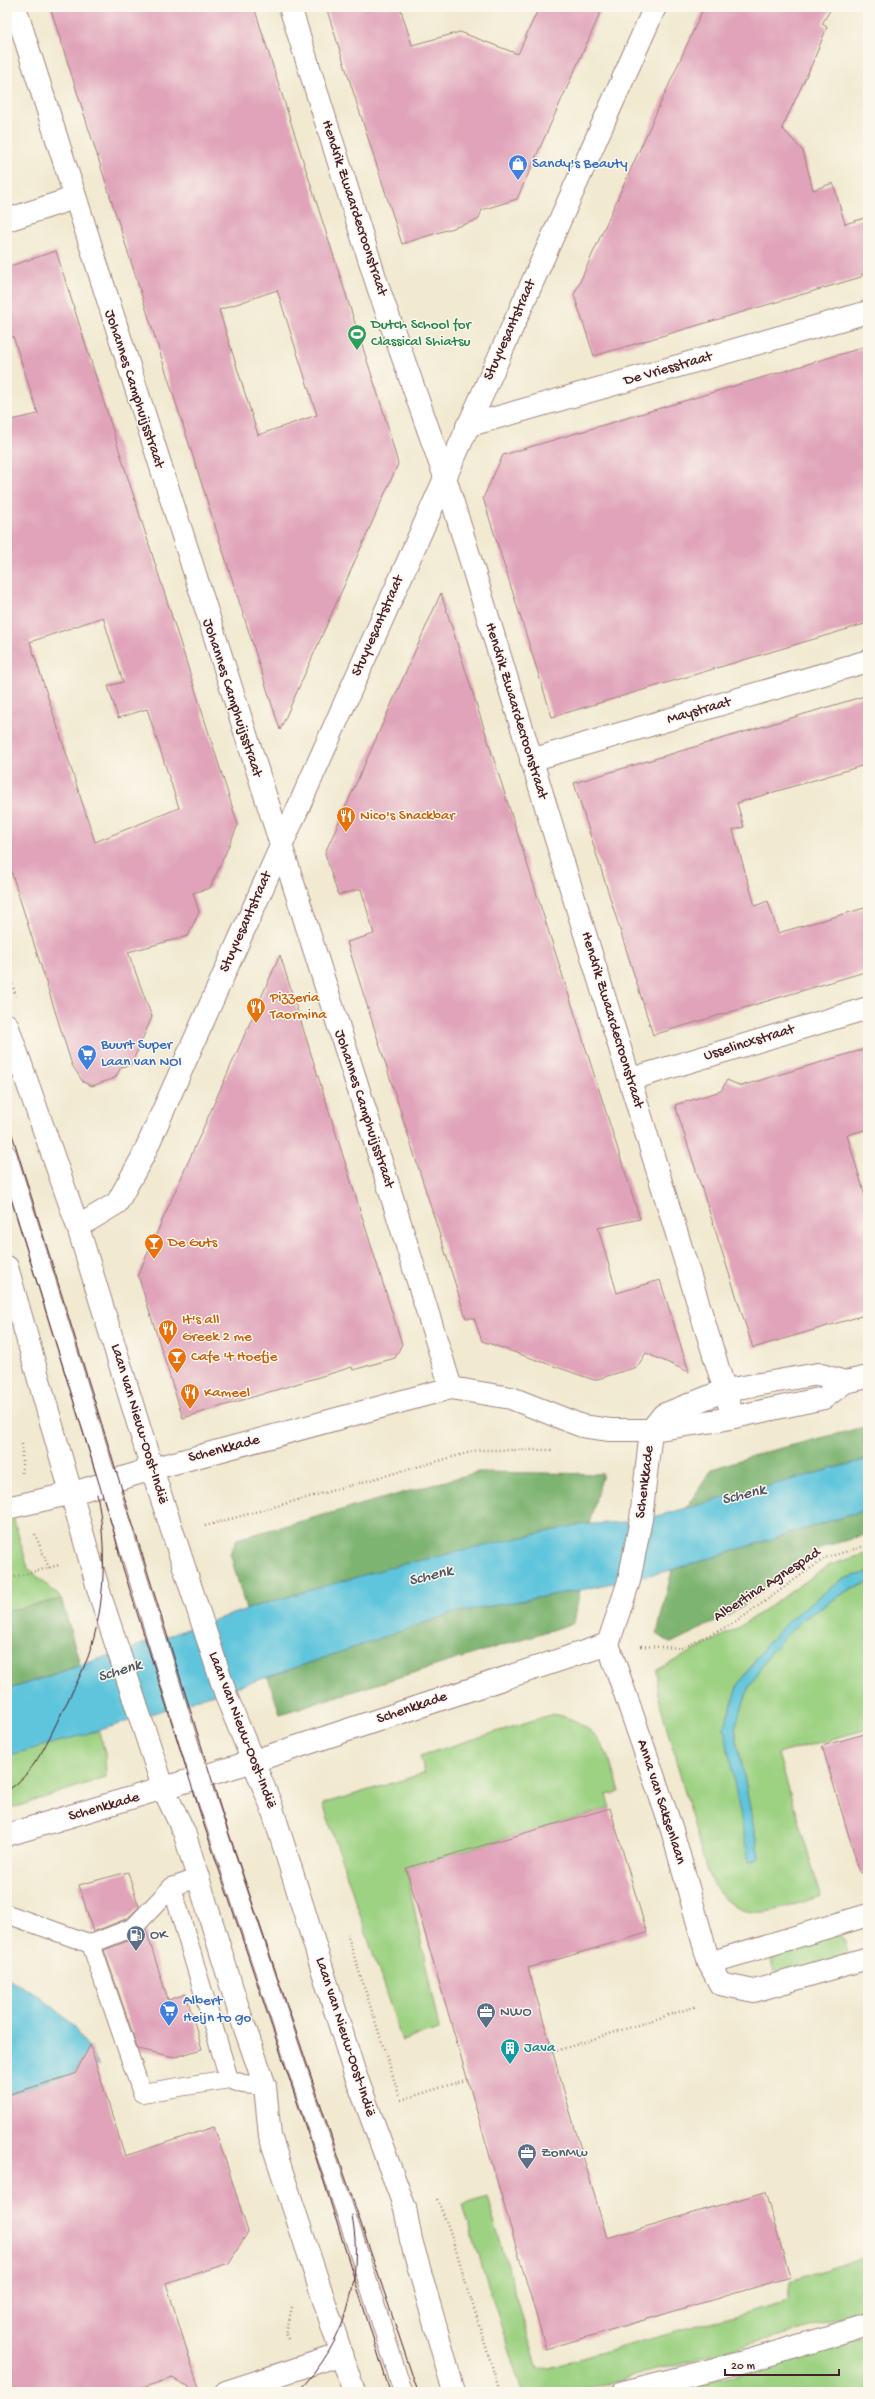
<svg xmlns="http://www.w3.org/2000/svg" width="875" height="2399" font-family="'Gochi Hand',sans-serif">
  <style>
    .green { fill: #9ed283; stroke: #747857 }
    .forest { fill: #7eb471; stroke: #646a4e }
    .water { fill: #5fc5dc; stroke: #547284 }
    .building { fill: #e0a3b9; fill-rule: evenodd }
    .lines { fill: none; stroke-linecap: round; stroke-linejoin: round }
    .service-casing { stroke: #9e847e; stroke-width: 20 }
    .minor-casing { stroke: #9e847e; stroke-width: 24 }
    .tertiary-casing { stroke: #9e847e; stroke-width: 24 }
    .secondary-casing { stroke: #9e847e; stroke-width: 24 }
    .path { stroke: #9e847e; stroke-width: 2.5; stroke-dasharray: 1 3; stroke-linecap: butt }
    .service { stroke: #fff; stroke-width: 18 }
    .minor { stroke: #fff; stroke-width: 22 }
    .tertiary { stroke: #fff; stroke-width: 22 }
    .secondary { stroke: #fff; stroke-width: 22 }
    .tram { stroke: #4a1f2b; stroke-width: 1 }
    .labels { text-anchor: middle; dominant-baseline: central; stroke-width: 3; stroke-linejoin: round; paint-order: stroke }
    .shop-label { font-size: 15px; fill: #366cbe; stroke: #fbf7ec; text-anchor: start }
    .street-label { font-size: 15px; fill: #4a1f2b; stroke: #fbf7ec }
    .leisure-label { font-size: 15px; fill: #27864d; stroke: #fbf7ec; text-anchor: start }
    .food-label { font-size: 15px; fill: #c56008; stroke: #fbf7ec; text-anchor: start }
    .service-label { font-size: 15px; fill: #4e5e75; stroke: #fbf7ec; text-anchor: start }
    .culture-label { font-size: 15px; fill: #0d838f; stroke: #fbf7ec; text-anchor: start }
    .water-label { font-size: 16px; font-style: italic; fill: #515969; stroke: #fbf7ec }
  </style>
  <rect width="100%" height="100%" fill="#fbf7ec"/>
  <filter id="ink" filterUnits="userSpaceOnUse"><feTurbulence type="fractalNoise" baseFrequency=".025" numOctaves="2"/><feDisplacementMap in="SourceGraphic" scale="8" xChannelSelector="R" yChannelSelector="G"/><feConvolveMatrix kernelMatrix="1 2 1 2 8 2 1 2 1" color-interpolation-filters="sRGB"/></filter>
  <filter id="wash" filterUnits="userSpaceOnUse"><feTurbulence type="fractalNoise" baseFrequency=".012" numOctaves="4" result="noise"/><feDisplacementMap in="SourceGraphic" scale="16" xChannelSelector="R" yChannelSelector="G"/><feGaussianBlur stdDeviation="0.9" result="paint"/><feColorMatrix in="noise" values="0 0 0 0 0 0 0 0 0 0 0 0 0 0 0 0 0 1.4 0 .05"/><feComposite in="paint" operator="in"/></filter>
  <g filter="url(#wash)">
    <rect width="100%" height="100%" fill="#f1e9d0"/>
    <g class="green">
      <path d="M13 1517 28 1568 61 1598 105 1753 106 1777 7 1810V1519Z"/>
      <path d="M868 1553V1572L841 1580 765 1646 724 1728 759 1856 735 1728 749 1687 771 1651 802 1620 852 1588 868 1583V1729L778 1754 821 1896C773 1912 733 1931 707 1872L657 1692V1670L739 1627 830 1565Z"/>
      <path d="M553 1714C598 1722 609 1753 620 1792L606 1795 610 1808 406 1868 439 2029 402 2041 323 1804 425 1773 420 1756Z"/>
      <path d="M837 1934 844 1938 848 1952 844 1957 787 1974 774 1971 771 1960 778 1951Z"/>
      <path d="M487 2197 538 2370 788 2301 790 2281 868 2256V2311L577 2392H522L463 2205Z"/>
      <path d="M868 2335V2390L860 2392H662L733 2377Z"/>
    </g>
    <g class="forest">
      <path d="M868 1426V1459L686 1509 712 1469 758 1454Z"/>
      <path d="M478 1472 603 1474 589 1524 395 1566 246 1609 230 1553 237 1539Z"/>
      <path d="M868 1509V1534L820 1548 731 1614 671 1643 657 1634 672 1570Z"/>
      <path d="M580 1590 574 1623 280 1714 268 1677 453 1613Z"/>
      <path d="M61 1599 80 1665 7 1690V1611Z"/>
    </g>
    <g class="water">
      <path d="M868 1459V1509L672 1570 580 1590 453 1613 280 1673 97 1731 7 1756V1690L256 1606 395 1566 577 1525 639 1521Z"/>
      <path d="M868 1572V1583L852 1588 802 1620 771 1651 749 1687 735 1728 759 1857 749 1862 724 1728 739 1684 765 1646 792 1617 841 1580Z"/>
      <path d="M7 1979C54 2002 73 2020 99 2066L82 2059 69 2083 59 2077 8 2095Z"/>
    </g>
    <g id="blocks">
      <g class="building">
        <path d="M50 7H254L386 420 398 464 280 730ZM277 290 317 415 258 435 219 310Z"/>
        <path d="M326 7H400L412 45 460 32 518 54 539 7H603L517 199 482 210 478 220 402 244Z"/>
        <path d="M704 7H832L822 24 827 27 813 62 782 128 803 151 813 190 833 183 845 224 868 217V272L863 273 861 277 594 356 574 295Z"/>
        <path d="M56 251 238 825 210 888 193 893 199 912 188 936 128 952 152 1017 131 1065 121 1067 115 1078 92 1086 83 1082 72 1065 7 858V421L38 414 13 336 7 338V267ZM103 617 123 682 108 686 118 718 147 709 179 808 95 842 30 642Z"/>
        <path d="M868 346V623L552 717 483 498 503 455Z"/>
        <path d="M441 593 640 1219 598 1228 617 1293 660 1280 689 1372 646 1353 637 1367 594 1380 482 1341 474 1318H466L347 942 374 934 361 889 338 895 325 853Z"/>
        <path d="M868 695V764L737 803 744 827 733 830 755 906 768 901 778 933 868 907V971L653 1035 574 783Z"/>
        <path d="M280 955 402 1344 395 1358 353 1370 352 1367 183 1418 138 1275Z"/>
        <path d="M868 1048V1129L847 1135 868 1206V1314L753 1348 675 1105 721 1091 727 1080 741 1086Z"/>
        <path d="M868 1733V1872L860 1873 822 1746Z"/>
        <path d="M610 1808 647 1933 528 1968 607 2238 765 2192 790 2277 546 2349 406 1868Z"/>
        <path d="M128 1872 139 1907 128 1918 93 1932 79 1885Z"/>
        <path d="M146 1930 168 2000 186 1994 202 2049 175 2057 138 2049 104 1950 138 1937Z"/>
        <path d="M90 2045 125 2156 214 2127 227 2165 248 2232 229 2263 166 2283 200 2392 172 2378 129 2392H7V2095L75 2074Z"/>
      </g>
    </g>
  </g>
  <g filter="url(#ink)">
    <use href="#blocks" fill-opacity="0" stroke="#9e847e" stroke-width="1"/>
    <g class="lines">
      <defs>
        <g id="service">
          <path d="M7 1154 200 1779 355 2241 403 2392"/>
          <path d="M172 1887 229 2079"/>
          <path d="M7 1914 91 1944 134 1927 172 1887 198 1878"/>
          <path d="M91 1944 142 2093 229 2079 243 2084 265 2086"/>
        </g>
        <g id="minor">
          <path d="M15 7 361 1097 451 1388"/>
          <path d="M290 7 378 287 445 477 733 1417"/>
          <path d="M7 220 74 198"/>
          <path d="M467 426 868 312"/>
          <path d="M531 760 868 661"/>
          <path d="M631 1079 868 1008"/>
          <path d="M77 1224 89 1220 117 1203 142 1158 655 7"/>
          <path d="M608 1644 672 1830 709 1963"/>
          <path d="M868 1915 709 1963 720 1984 754 1991 868 1958"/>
          <path d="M226 2392 342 2354"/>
          <path d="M624 2392 748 2361 868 2325"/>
        </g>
        <g id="tertiary">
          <path d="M152 1469 451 1388 511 1398 582 1426 610 1430H651L663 1415 726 1390 818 1374 845 1382"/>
          <path d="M254 1761 608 1644 629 1581 641 1519 651 1430 720 1420 824 1398 845 1382 868 1377"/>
        </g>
        <g id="secondary">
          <path d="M7 1025 77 1224 152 1469 227 1698 271 1805 354 2071 405 2208 411 2240 454 2392"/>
          <path d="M7 1267 100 1595 164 1790 184 1832 239 2011 265 2086 270 2136 354 2392"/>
          <path d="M7 1508 73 1493 152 1469"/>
          <path d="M7 1835 254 1761"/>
        </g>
      </defs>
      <use href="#service" class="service-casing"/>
      <use href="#minor" class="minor-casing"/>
      <use href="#tertiary" class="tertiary-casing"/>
      <use href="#secondary" class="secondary-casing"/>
      <g class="path">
        <path d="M7 969 16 996"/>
        <path d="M22 1473V1442"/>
        <path d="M205 1526 478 1450H553"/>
        <path d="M35 1534 49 1568"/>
        <path d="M7 1579 59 1565"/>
        <path d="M641 1646 683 1648 736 1622 825 1558 868 1545"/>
        <path d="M347 1934 399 2095"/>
        <path d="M553 2052 697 2006"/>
        <path d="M401 2100 468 2079"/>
        <path d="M437 2199 449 2228 500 2392"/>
        <path d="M288 2339 286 2334 292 2307"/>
      </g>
      <use href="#service" class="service"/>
      <use href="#minor" class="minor"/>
      <use href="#tertiary" class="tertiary"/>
      <use href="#secondary" class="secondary"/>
      <g class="tram">
        <path d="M7 1118 224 1819 418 2392"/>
        <path d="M7 1185 114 1532 122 1565 204 1825 325 2185 390 2392"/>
        <path d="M7 1791C33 1774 46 1745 59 1718 69 1698 80 1678 88 1657 106 1606 107 1546 97 1494"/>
        <path d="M297 2392C345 2345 364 2280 352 2215"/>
      </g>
    </g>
  </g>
  <defs>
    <symbol id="shop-pin" viewBox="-11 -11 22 30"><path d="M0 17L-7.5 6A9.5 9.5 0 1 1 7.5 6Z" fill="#3f7fe0" stroke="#fbf7ec"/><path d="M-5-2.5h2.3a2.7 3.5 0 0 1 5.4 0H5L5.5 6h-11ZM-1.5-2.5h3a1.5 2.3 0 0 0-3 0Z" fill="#fff"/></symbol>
    <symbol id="stadium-pin" viewBox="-11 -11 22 30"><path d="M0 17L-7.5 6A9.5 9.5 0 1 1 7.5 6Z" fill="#2e9e5b" stroke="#fbf7ec"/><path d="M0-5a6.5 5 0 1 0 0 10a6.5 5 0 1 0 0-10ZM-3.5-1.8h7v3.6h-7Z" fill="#fff"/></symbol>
    <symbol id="restaurant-pin" viewBox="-11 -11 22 30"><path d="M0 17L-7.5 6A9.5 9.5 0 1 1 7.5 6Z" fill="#e8710a" stroke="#fbf7ec"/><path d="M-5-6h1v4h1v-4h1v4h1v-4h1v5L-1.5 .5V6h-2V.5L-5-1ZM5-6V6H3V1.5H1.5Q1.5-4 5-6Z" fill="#fff"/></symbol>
    <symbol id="supermarket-pin" viewBox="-11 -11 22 30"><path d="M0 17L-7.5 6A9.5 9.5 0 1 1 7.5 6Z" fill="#3f7fe0" stroke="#fbf7ec"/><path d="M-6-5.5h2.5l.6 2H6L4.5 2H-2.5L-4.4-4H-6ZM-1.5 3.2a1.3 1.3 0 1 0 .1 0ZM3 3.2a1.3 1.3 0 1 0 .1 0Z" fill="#fff"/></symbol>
    <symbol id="bar-pin" viewBox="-11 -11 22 30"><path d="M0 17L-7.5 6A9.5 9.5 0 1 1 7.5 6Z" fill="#e8710a" stroke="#fbf7ec"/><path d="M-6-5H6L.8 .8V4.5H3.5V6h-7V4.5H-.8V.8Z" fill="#fff"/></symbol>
    <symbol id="fuel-pin" viewBox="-11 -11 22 30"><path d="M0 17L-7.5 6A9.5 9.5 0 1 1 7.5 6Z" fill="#5c6f8a" stroke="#fbf7ec"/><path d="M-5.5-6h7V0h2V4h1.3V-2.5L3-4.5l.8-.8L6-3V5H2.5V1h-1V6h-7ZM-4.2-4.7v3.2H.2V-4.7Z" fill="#fff"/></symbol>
    <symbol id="office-pin" viewBox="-11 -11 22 30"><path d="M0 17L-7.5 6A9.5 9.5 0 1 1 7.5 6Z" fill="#5c6f8a" stroke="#fbf7ec"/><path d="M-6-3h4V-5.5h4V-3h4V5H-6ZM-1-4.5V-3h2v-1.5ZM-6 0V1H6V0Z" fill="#fff"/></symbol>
    <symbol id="building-pin" viewBox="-11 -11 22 30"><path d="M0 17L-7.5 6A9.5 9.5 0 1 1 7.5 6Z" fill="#0f9aa8" stroke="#fbf7ec"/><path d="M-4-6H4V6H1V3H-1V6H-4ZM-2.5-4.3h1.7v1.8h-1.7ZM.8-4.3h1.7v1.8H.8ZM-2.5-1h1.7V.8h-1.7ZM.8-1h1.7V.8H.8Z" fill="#fff"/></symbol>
  </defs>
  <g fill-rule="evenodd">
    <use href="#shop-pin" x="507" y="153" width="22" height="30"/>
    <use href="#stadium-pin" x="346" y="323" width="22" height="30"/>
    <use href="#restaurant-pin" x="335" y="805" width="22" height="30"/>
    <use href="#restaurant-pin" x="245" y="996" width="22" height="30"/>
    <use href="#supermarket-pin" x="76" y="1043" width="22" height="30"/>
    <use href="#bar-pin" x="143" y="1232" width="22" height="30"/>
    <use href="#restaurant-pin" x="157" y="1318" width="22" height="30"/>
    <use href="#bar-pin" x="166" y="1346" width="22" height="30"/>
    <use href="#restaurant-pin" x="179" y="1382" width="22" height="30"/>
    <use href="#fuel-pin" x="125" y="1924" width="22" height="30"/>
    <use href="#supermarket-pin" x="158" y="1999" width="22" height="30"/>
    <use href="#office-pin" x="475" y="2001" width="22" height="30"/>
    <use href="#building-pin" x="499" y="2037" width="22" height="30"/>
    <use href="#office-pin" x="516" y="2142" width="22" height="30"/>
  </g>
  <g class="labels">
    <g class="shop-label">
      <text x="532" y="164">Sandy's Beauty</text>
      <text x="101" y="1045">Buurt Super<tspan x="101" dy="17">Laan van NOI</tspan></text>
      <text x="183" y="2001">Albert<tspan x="183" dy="17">Heijn to go</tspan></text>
    </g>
    <g class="street-label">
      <text transform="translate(354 208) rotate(72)">Hendrik Zwaardecroonstraat</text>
      <text transform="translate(510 330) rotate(-66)">Stuyvesantstraat</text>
      <text transform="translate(668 369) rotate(-16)">De Vriesstraat</text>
      <text transform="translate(134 389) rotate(72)">Johannes Camphuijsstraat</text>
      <text transform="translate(378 626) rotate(-66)">Stuyvesantstraat</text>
      <text transform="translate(232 698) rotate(72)">Johannes Camphuijsstraat</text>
      <text transform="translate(516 711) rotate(73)">Hendrik Zwaardecroonstraat</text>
      <text transform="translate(699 711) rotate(-16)">Maystraat</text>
      <text transform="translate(246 922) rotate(-66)">Stuyvesantstraat</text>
      <text transform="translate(612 1020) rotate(73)">Hendrik Zwaardecroonstraat</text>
      <text transform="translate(749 1043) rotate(-17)">Usselincxstraat</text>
      <text transform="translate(364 1109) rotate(72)">Johannes Camphuijsstraat</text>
      <text transform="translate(139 1424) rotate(73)">Laan van Nieuw-Oost-Indië</text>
      <text transform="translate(224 1449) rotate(-15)">Schenkkade</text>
      <text transform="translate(645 1482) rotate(-83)">Schenkkade</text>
      <text transform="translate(767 1585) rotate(-33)">Albertina Agnespad</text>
      <text transform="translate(412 1708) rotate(-19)">Schenkkade</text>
      <text transform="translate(242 1730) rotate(69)">Laan van Nieuw-Oost-Indië</text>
      <text transform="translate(661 1802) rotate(72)">Anna van Saksenlaan</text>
      <text transform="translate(104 1807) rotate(-16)">Schenkkade</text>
      <text transform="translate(345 2037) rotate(72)">Laan van Nieuw-Oost-Indië</text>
    </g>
    <g class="leisure-label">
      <text x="371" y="325">Dutch School for<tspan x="371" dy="17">Classical Shiatsu</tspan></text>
    </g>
    <g class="food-label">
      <text x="360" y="816">Nico's Snackbar</text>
      <text x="270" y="998">Pizzeria<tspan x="270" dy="17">Taormina</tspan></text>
      <text x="168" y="1243">De Guts</text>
      <text x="182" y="1320">It's all<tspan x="182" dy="17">Greek 2 me</tspan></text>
      <text x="191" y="1357">Cafe 't Hoefje</text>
      <text x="204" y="1393">Kameel</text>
    </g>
    <g class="service-label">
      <text x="150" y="1935">OK</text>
      <text x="500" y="2012">NWO</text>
      <text x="541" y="2153">ZonMw</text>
    </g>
    <g class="culture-label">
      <text x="524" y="2048">Java</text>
    </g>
    <g class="water-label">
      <text transform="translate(744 1496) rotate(-14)">Schenk</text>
      <text transform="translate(431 1577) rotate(-14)">Schenk</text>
      <text transform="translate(120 1672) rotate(-17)">Schenk</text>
    </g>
  </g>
  <rect width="875" height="2399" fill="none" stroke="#fbf7ec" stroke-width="24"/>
  <path d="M725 2369v6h114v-6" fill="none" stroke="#4a1f2b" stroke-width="2"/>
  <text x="731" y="2369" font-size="12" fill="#4a1f2b" stroke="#fbf7ec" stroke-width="3" paint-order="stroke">20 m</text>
</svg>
